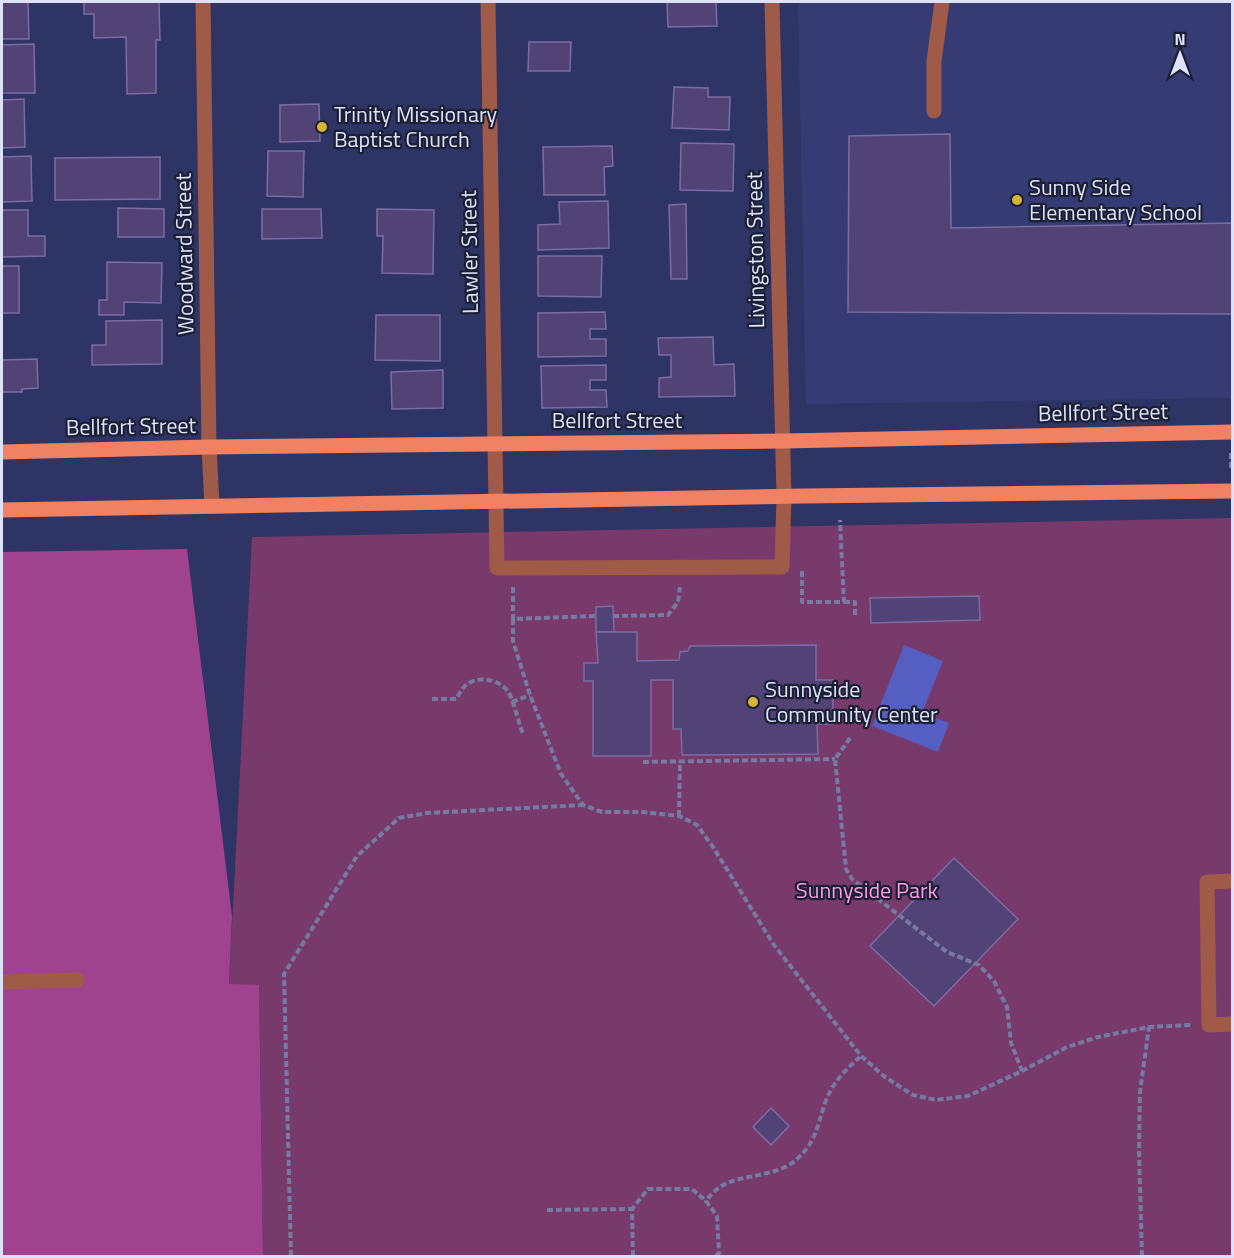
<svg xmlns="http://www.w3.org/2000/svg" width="1234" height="1258" font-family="'Titillium Web',sans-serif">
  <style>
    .built { fill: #363c73 }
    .green { fill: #773a6b }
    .forest { fill: #a0438e }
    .water { fill: #555ec1 }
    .building { fill: #514376; stroke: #7b6da3; stroke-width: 1.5 }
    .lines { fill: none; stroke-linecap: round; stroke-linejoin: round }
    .path { stroke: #757ba1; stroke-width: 4; stroke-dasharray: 6 3; stroke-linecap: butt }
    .minor { stroke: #a05a48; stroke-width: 15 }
    .major { stroke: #f18163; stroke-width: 15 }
    .poi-dot { fill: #d3b635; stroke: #1b1f34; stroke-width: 2 }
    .labels { text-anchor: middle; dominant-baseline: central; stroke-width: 4.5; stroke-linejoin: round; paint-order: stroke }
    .poi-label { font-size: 22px; fill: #dde2fa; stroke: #1b1f34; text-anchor: start }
    .street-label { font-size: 22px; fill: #dde2fa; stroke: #1b1f34 }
    .park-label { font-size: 22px; fill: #fc9ce6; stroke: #1b1f34 }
  </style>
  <rect width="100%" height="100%" fill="#2e3464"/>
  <path class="built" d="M798 2H1232V398L806 404Z"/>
  <path class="green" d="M1232 518V1256H263L259 985H229L252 537Z"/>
  <path class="forest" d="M187 549 232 916 229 984 259 985 263 1256H2V552Z"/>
  <path class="water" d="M904 645 943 661 922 713 949 723 938 752 872 726Z"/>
  <g class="building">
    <path d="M2 2H28L29 39H2Z"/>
    <path d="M84 2H159L160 40H156V93L127 94 126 37 94 38V14H84Z"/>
    <path d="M667 2H716L717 26 668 27Z"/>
    <path d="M529 42H571L570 71H528Z"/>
    <path d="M34 44 35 93H2V45Z"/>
    <path d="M674 87 708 88V97H730L729 130 672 128Z"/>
    <path d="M24 99 25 147 2 148V100Z"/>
    <path d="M319 104 320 141 280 142V105Z"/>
    <path d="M950 134 951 228 1232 223V314L848 312 849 136Z"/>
    <path d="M681 143 734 144 733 191 680 190Z"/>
    <path d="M612 146 613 166 604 167 605 195H544L543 147Z"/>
    <path d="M268 151H304L303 197 267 196Z"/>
    <path d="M31 156 32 201 2 202V157Z"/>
    <path d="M160 157V199L55 200V158Z"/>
    <path d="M608 201 609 248 538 250V225L560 224 559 202Z"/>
    <path d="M686 204 687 279H671L669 205Z"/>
    <path d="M118 208 164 209V237H118Z"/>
    <path d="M262 209H321L322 238 262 239Z"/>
    <path d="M377 209 434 210 433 274 382 273 383 236H377Z"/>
    <path d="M2 210H28V236H45V256L2 257Z"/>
    <path d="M538 256H602L601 297 538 296Z"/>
    <path d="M107 262 162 263 161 303 124 302V315H99V300H107Z"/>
    <rect x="2" y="266" width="17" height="47"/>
    <path d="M605 312 606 329H590V339H606V356L538 357V313Z"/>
    <path d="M376 315H440V361L375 360Z"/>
    <path d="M162 320V364L92 365V345H106V321Z"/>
    <path d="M713 337 714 365 734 364 735 396 659 397V378L671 377V355H659L658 338Z"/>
    <path d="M37 359 38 388 22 389V392H2V360Z"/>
    <path d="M606 365V380H590V390H606L607 407 542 408 541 366Z"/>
    <path d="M443 370V408L392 409 391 372Z"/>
    <path d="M979 596 980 620 871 623 870 598Z"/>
    <path d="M613 606 614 632H596V607Z"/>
    <path d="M596 632H637V661L679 660 680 652 688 651 690 646 816 645V680H833V724H817L818 754 682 755 681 729H673V680H651V756H593V681H584V663H598Z"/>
    <path d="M954 858 1018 919 934 1006 870 946Z"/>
    <path d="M771 1108 789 1126 771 1145 753 1127Z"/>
  </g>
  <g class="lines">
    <g class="path">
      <path d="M1231 453V470"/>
      <path d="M802 571V602H844L840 520"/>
      <path d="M513 587V619L596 616"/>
      <path d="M844 602H855V617"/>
      <path d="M613 616 668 615 678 602 680 587"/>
      <path d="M513 619V641L530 695 561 774 583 805 602 812H644L679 816 697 825 713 847 774 945 861 1056 885 1077 913 1095 936 1100 968 1096 1022 1071 1067 1047 1098 1037 1149 1027 1192 1025"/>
      <path d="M432 699H456C460 693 463 685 471 682 483 676 502 681 509 693 515 705 518 721 523 734"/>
      <path d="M512 702 530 695"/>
      <path d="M850 738 835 759 846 869 852 879 947 952 979 965 994 981 1007 1007 1011 1043 1022 1071"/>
      <path d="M643 762 835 759"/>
      <path d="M679 816 680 761"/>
      <path d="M547 1210 632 1209"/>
      <path d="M291 1256 284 974 357 856 399 818 427 813 583 805"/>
      <path d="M633 1256 632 1209 648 1189H692L706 1201"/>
      <path d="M716 1256 719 1253 717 1216 706 1201C711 1194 718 1187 727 1183 749 1174 777 1176 796 1160 816 1142 817 1127 825 1103 832 1083 846 1069 861 1056"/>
      <path d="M1142 1256 1139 1151 1140 1092 1149 1027"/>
    </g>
    <g class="minor">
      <path d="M203 2 209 447 212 506"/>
      <path d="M488 2 497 568 782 567 784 497 772 2"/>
      <path d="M934 111V61L942 2"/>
      <path d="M1232 881 1207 882 1209 1025 1232 1024"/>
      <path d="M2 982 77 980"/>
    </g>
    <g class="major">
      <path d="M2 452 209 447 783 441 1232 432"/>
      <path d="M2 510 803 496 1232 491"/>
    </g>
  </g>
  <g class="poi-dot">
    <circle cx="322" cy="127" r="6"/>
    <circle cx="1017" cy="200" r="6"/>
    <circle cx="753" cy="702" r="6"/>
  </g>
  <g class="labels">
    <g class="poi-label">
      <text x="334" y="114">Trinity Missionary<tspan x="334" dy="25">Baptist Church</tspan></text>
      <text x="1029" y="187">Sunny Side<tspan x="1029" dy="25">Elementary School</tspan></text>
      <text x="765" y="689">Sunnyside<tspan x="765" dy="25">Community Center</tspan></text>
    </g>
    <g class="street-label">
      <text transform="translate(755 250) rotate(-91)">Livingston Street</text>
      <text transform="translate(469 252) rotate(-91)">Lawler Street</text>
      <text transform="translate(184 254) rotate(-91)">Woodward Street</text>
      <text transform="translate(1103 412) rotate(-1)">Bellfort Street</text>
      <text x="617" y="420">Bellfort Street</text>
      <text transform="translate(131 426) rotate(-1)">Bellfort Street</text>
    </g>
    <g class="park-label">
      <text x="867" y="890">Sunnyside Park</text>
    </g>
  </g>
  <rect width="1234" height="1258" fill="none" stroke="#dde2fa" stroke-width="6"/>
  <g transform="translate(1180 54)" stroke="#1b1f34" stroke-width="4.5" paint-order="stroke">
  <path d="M0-4.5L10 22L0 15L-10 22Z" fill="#dde2fa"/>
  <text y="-9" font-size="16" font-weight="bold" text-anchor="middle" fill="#dde2fa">N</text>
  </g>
</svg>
